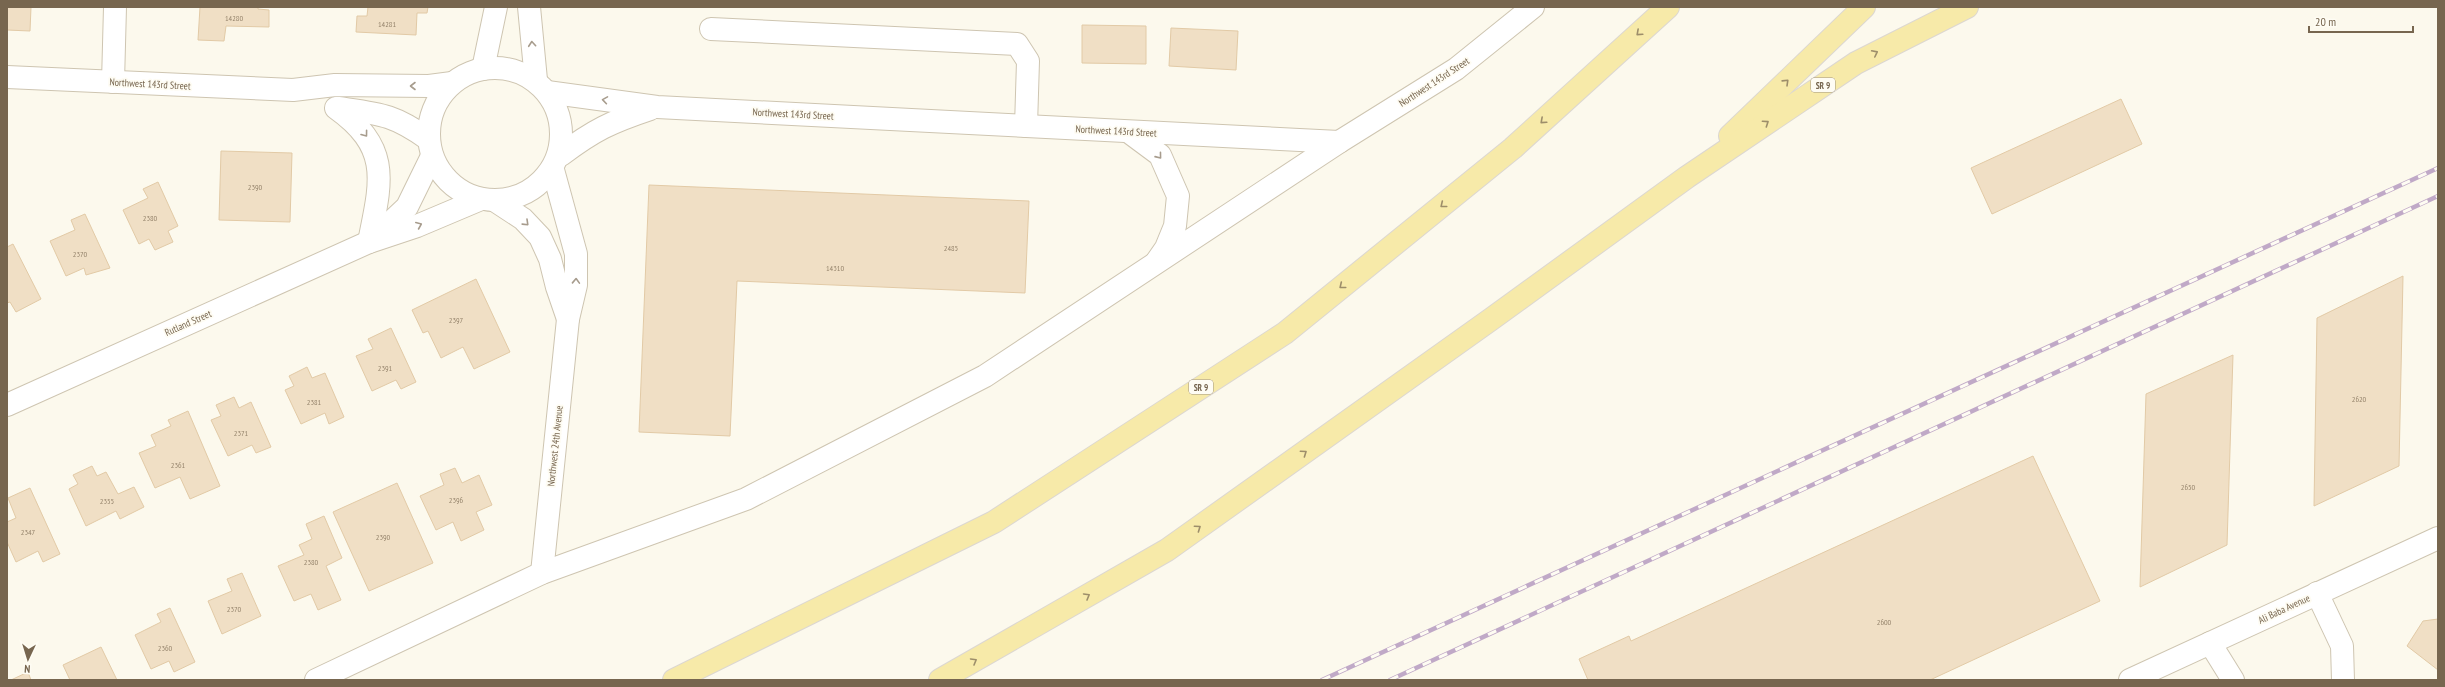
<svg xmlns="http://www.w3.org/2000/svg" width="2445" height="687" font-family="'PT Sans Narrow',sans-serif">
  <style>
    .building { fill: #f0dfc5; stroke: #e2caa6 }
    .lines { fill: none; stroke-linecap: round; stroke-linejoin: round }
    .minor-casing { stroke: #cec5b1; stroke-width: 24 }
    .major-casing { stroke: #dcd7d1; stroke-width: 24 }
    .minor { stroke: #fff; stroke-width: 22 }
    .major { stroke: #f7eaa9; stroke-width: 22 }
    .rail-casing { stroke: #c0a9c7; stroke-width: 4.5 }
    .rail { stroke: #fefcf3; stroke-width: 3; stroke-dasharray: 9; stroke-linecap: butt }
    .oneway { stroke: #9d8e6a }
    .oneway2 { stroke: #a79c8d }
    .labels { text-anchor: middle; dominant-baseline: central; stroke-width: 3.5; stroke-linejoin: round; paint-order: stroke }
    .number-label { font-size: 8px; fill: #95846c }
    .shield { fill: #fefcf3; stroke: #a09380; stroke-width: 1 }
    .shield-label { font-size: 9px; font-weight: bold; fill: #77664f }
    .street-label { font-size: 10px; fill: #77664f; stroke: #fefcf3 }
  </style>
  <rect width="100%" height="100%" fill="#fcf9ed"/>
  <g class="building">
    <path d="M7 7H31L30 31 7 30Z"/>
    <path d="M200 7H258V9L269 10V27L226 26 224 41 198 40Z"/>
    <path d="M368 7H428L427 13H417L416 35 356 32 357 16H367Z"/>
    <path d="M1082 25 1146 26V64L1082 63Z"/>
    <path d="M1171 28 1238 31 1236 70 1169 66Z"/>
    <path d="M2121 99 2142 144 1992 214 1971 168Z"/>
    <path d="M221 151 292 153 290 222 219 220Z"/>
    <path d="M158 182 178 226 168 231 173 242 155 250 149 239 139 244 123 210 148 198 143 189Z"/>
    <path d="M649 185 1029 201 1025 293 737 281 730 436 639 432Z"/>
    <path d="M85 214 110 268 86 275 84 268 66 276 50 241 75 230 71 220Z"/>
    <path d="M13 244 41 299 16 312 10 302 7 303V247Z"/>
    <path d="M2403 276 2399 466 2314 506 2317 318Z"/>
    <path d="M476 279 510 352 474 369 463 347 441 358 428 331 423 333 412 310Z"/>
    <path d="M391 328 416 382 401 389 396 380 372 391 356 356 373 349 368 339Z"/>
    <path d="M2233 355 2227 545 2140 587 2146 394Z"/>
    <path d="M307 367 312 378 325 373 344 417 329 424 325 413 301 424 285 390 294 386 289 376Z"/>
    <path d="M234 397 239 408 251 402 271 447 256 453 252 445 228 456 211 420 221 416 216 405Z"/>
    <path d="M188 411 220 486 190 499 180 477 155 488 139 453 156 446 151 435 171 426 168 420Z"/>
    <path d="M2033 456 2100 601 1930 680H1588L1579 659 1629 636 1631 641Z"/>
    <path d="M92 466 97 476 106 472 118 494 134 487 144 507 120 519 116 511 86 526 69 489 78 484 73 475Z"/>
    <path d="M455 468 462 483 479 475 492 505 476 512 484 530 461 541 453 522 436 530 420 496 444 485 440 474Z"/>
    <path d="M397 483 433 563 369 591 333 512Z"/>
    <path d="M30 488 60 554 43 562 38 551 16 562 7 542V522L16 518 8 498Z"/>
    <path d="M324 516 342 558 326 566 341 600 318 610 311 594 294 601 278 566 304 555 299 545 312 539 306 524Z"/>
    <path d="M242 573 261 616 222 634 208 601 232 591 227 579Z"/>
    <path d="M170 608 195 662 174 672 169 661 151 669 135 635 161 622 157 614Z"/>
    <path d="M2438 619V670L2407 646 2423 621Z"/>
    <path d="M101 647 117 680H70L63 665Z"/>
    <path d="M28 672 31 680H11Z"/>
  </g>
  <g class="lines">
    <defs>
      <g id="minor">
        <path d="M529 7 536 80"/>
        <path d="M711 29 1017 44 1028 61 1026 126"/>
        <circle cx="495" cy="134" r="66"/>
        <path d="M483 69 496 7"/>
        <path d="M7 77 293 90 335 85 429 86 452 83"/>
        <path d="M113 82 115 7"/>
        <path d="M547 92 657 107 1339 142"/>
        <path d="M336 108C392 148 381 182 369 242"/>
        <path d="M338 108C380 114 393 114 428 139"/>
        <path d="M1129 132 1160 155 1178 196 1175 226 1166 248 1157 261"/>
        <path d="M561 155C594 130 611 122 650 109"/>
        <path d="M494 200 523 219 540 237 550 259 557 287 568 319"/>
        <path d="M373 239 407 207 432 156"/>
        <path d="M7 405 369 242 417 226 481 199"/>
        <path d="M542 573 568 319 576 285V254L553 170"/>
        <path d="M2317 593 2342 646 2343 680"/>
        <path d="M2210 643 2233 680"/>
        <path d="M316 680 542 573 746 499 985 376 1339 142 1456 69 1533 7"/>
        <path d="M2130 680 2438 538"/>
      </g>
      <g id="major">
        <path d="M1730 136 1864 7"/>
        <path d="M674 680 994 522 1285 333 1513 148 1668 7"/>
        <path d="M940 680 1167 550 1490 320 1687 177 1856 63 1967 7"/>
      </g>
    </defs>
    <use href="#minor" class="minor-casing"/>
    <use href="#major" class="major-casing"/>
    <use href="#minor" class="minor"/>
    <use href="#major" class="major"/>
    <defs>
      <g id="rail">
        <path d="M1322 680 2438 168"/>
        <path d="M1390 680 2438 196"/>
      </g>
    </defs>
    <use href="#rail" class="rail-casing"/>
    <use href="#rail" class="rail"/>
  </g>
  <defs><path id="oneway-chevron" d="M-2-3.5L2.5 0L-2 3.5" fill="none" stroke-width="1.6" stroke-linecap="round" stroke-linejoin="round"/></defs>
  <g class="oneway">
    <use href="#oneway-chevron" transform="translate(1639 33) rotate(138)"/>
    <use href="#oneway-chevron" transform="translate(1875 53) rotate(-27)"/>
    <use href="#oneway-chevron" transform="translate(1786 82) rotate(-44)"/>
    <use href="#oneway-chevron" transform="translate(1543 121) rotate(138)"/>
    <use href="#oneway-chevron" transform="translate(1766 123) rotate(-34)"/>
    <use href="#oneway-chevron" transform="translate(1443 205) rotate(141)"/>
    <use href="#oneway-chevron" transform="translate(1342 286) rotate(141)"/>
    <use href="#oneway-chevron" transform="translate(1304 453) rotate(-35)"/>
    <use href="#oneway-chevron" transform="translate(1198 528) rotate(-35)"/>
    <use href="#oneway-chevron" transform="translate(1087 596) rotate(-30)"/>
    <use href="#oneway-chevron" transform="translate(974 661) rotate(-30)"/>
  </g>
  <g class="oneway2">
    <use href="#oneway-chevron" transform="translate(532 44) rotate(-95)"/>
    <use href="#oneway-chevron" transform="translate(413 86) rotate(-180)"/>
    <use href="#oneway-chevron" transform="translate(605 100) rotate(-171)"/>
    <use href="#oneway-chevron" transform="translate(365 134) rotate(53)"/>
    <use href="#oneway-chevron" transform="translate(1159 156) rotate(51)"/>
    <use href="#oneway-chevron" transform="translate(526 223) rotate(44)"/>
    <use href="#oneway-chevron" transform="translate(419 225) rotate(-23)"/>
    <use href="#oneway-chevron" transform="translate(576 281) rotate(-88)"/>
  </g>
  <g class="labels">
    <g class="number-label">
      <text x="234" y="18">14280</text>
      <text x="387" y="24">14281</text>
      <text x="255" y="187">2390</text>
      <text x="150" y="218">2380</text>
      <text x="951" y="248">2485</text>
      <text x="80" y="254">2370</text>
      <text x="835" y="268">14310</text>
      <text x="456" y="320">2397</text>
      <text x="385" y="368">2391</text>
      <text x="2359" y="399">2620</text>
      <text x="314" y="402">2381</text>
      <text x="241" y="433">2371</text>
      <text x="178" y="465">2361</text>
      <text x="2188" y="487">2650</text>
      <text x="456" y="500">2396</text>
      <text x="107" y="501">2355</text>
      <text x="28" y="532">2347</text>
      <text x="383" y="537">2390</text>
      <text x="311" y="562">2380</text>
      <text x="234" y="609">2370</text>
      <text x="1884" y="622">2600</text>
      <text x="165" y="648">2360</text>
    </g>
    <g class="shield">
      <rect x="1811" y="78" width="24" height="14" rx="3"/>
      <rect x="1189" y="380" width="24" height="14" rx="3"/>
    </g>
    <g class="shield-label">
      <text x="1823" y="85">SR 9</text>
      <text x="1201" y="387">SR 9</text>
    </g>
    <g class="street-label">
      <text transform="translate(1434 82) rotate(-33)">Northwest 143rd Street</text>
      <text transform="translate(150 84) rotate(3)">Northwest 143rd Street</text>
      <text transform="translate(793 114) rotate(3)">Northwest 143rd Street</text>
      <text transform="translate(1116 131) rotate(3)">Northwest 143rd Street</text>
      <text transform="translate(188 323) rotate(-24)">Rutland Street</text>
      <text transform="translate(555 446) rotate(-84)">Northwest 24th Avenue</text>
      <text transform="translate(2284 609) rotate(-25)">Ali Baba Avenue</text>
    </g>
  </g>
  <rect width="2445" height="687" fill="none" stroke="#77664f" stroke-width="16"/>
  <g transform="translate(28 659) rotate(184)" stroke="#fefcf3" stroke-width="3" paint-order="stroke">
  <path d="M0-3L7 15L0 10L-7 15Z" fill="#77664f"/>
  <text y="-6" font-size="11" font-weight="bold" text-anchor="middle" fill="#77664f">N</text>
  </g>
  <path d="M2309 26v6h104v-6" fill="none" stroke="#77664f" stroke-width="2"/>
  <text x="2315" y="26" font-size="12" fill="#77664f" stroke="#fefcf3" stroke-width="3" paint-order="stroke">20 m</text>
</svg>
